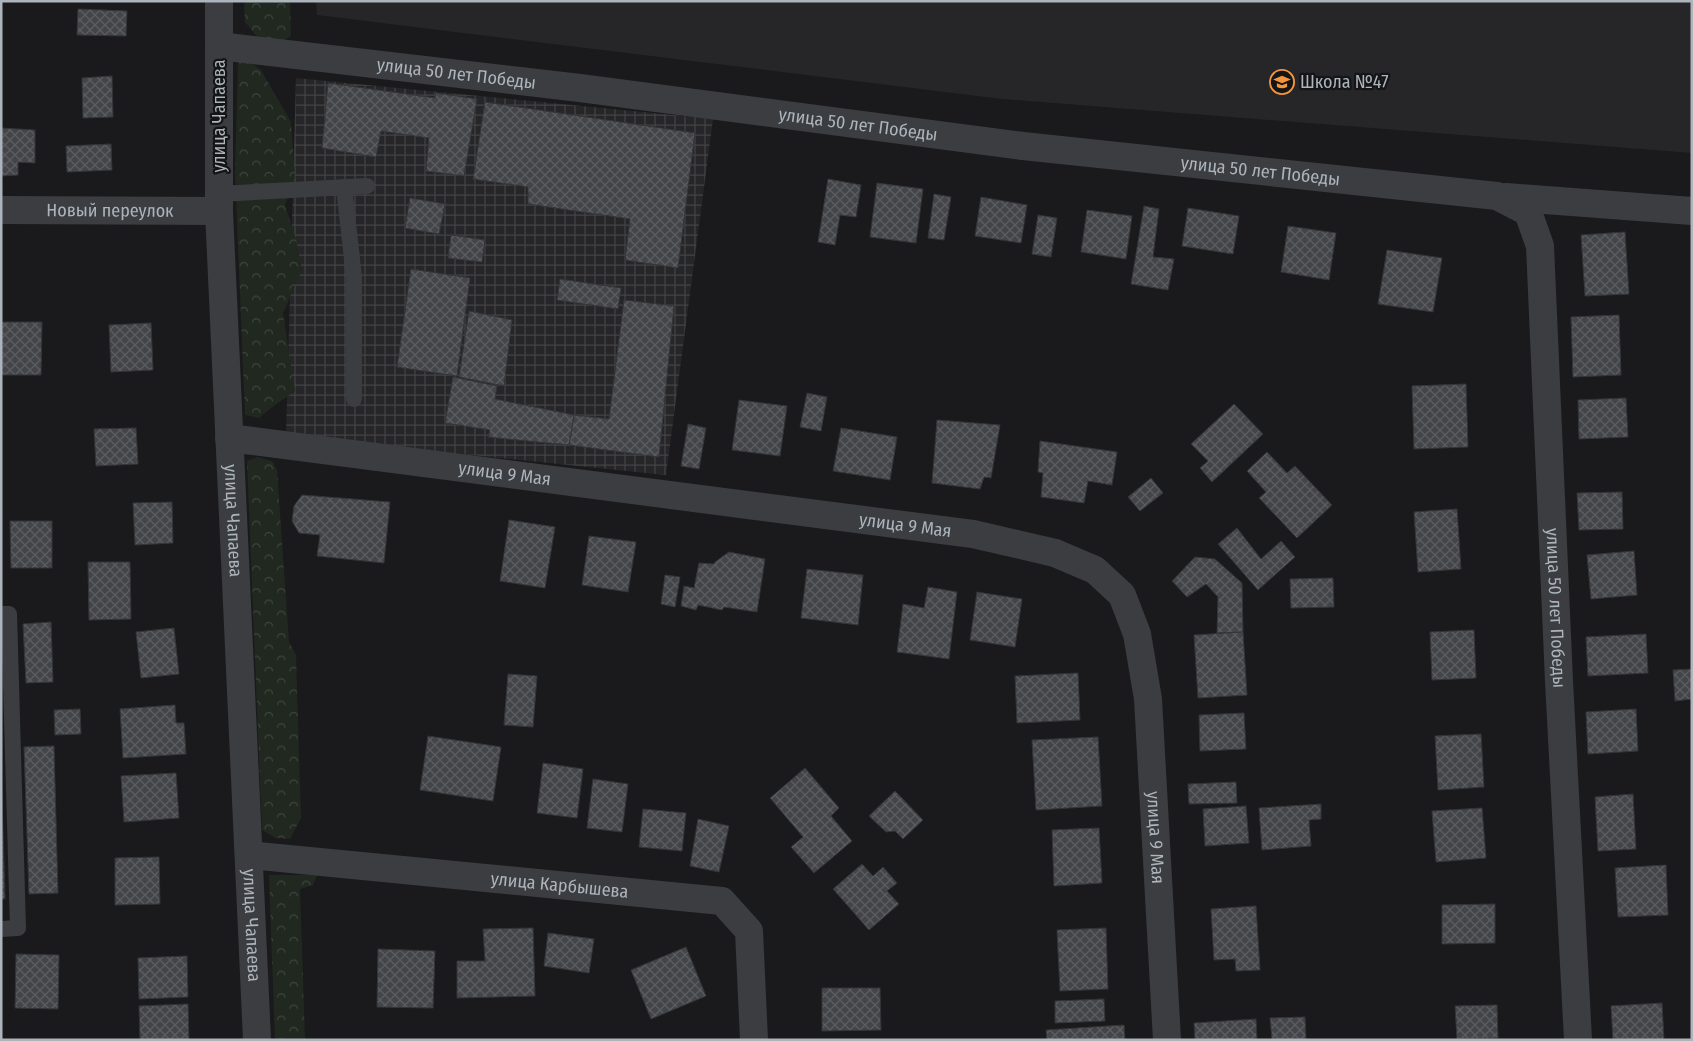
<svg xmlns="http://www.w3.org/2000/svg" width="1693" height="1041" font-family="'Fira Sans Condensed',sans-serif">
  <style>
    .built { fill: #262629 }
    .industrial { fill: url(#industrial-grid) }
    .forest { fill: url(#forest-crowns) }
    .building { fill: url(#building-cross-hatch); stroke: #343538 }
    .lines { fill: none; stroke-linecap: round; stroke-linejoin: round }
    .service { stroke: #3b3d41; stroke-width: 16 }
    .minor { stroke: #3b3d41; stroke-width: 28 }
    .labels { text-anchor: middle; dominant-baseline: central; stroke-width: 4.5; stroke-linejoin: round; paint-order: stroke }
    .street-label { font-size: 18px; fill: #acb4bc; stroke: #151517 }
    .poi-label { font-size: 18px; fill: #acb4bc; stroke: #151517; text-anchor: start }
  </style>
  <defs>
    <pattern id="industrial-grid" width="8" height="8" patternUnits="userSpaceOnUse" patternTransform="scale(1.25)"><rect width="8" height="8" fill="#262629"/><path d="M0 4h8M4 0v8" fill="none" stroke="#434346"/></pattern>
    <pattern id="forest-crowns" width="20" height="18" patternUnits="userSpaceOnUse" patternTransform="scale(1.25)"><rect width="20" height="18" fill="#202820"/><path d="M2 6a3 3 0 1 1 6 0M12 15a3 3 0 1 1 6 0" fill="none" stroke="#3e453e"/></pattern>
    <pattern id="building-cross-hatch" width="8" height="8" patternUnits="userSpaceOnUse" patternTransform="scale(1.25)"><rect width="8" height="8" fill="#444549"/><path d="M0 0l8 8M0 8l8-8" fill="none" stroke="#5c5d61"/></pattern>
  </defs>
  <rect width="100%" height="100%" fill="#1a1a1c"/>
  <path class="built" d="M316 1H1692V153L1002 99 317 15Z"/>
  <path class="industrial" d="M296 78 713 119 666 475 286 436Z"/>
  <g class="forest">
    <path d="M244 1H290L291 36 282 42 259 39 245 22Z"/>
    <path d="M238 61H248L261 70 291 122 295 177 285 205 296 239 302 270 283 313 295 391 271 408 259 418 245 415 235 173Z"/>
    <path d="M257 457 272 461 277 470 289 642 296 655 301 818 290 839 276 838 262 830 247 461Z"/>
    <path d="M269 875H317L313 885 300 889 305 1040H275Z"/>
  </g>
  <g class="building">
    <path d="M78 9 127 11 126 36 77 35Z"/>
    <path d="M112 76 113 117 83 118 82 78Z"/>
    <path d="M328 83 435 98 436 93 477 99 464 176 426 171 429 138 381 131 376 157 322 148Z"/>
    <path d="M485 102 695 133 678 268 625 260 630 219 528 204V187L473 179Z"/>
    <path d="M1 128 35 130V163L18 162V175L1 176Z"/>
    <path d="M111 144 112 170 67 172 66 146Z"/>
    <path d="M828 179 861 185 856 217 840 215 835 245 818 242Z"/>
    <path d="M877 183 923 189 916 243 870 237Z"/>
    <path d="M934 194 951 197 944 240 928 238Z"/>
    <path d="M981 197 1027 205 1021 243 975 236Z"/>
    <path d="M410 198 445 204 439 234 405 228Z"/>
    <path d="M1144 206 1159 209 1153 257 1174 259 1168 290 1131 284Z"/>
    <path d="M1188 208 1239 216 1233 254 1182 246Z"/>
    <path d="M1087 210 1132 216 1126 259 1081 252Z"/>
    <path d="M1038 215 1057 218 1051 257 1032 254Z"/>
    <path d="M1288 226 1336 233 1329 280 1281 272Z"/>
    <path d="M1625 232 1629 294 1585 296 1581 235Z"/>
    <path d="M451 235 485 240 482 262 448 258Z"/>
    <path d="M1387 250 1442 258 1433 312 1378 304Z"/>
    <path d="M411 269 470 278 457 376 397 367Z"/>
    <path d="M560 279 621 288 618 309 557 300Z"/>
    <path d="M624 300 674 306 659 457 569 445 574 415 609 419Z"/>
    <path d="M469 311 512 320 504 386 459 377Z"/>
    <path d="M1619 315 1621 375 1573 377 1571 317Z"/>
    <path d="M1 322H42L41 375H1Z"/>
    <path d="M151 323 153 370 111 372 109 325Z"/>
    <path d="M453 377 497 386 495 399 574 415 569 445 488 437 490 430 445 423Z"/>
    <path d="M1466 384 1468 447 1414 449 1412 386Z"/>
    <path d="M807 393 827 397 821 431 800 427Z"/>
    <path d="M1626 398 1628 437 1579 439 1578 400Z"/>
    <path d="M739 400 787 406 780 456 732 450Z"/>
    <path d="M1234 404 1263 434 1212 482 1200 468 1208 461 1191 444Z"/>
    <path d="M937 420 1000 425 991 478 984 477 980 489 932 483Z"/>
    <path d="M688 424 706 428 699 469 681 466Z"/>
    <path d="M136 428 138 464 96 466 94 429Z"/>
    <path d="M841 428 897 437 890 480 833 471Z"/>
    <path d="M1040 441 1117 452 1112 485 1088 481 1084 503 1041 497 1043 473 1038 472Z"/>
    <path d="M1267 452 1287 473 1295 466 1332 505 1297 538 1259 498 1266 492 1247 471Z"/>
    <path d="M1151 478 1163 493 1140 511 1128 497Z"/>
    <path d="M1622 492 1623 529 1579 530 1577 493Z"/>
    <path d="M302 495 390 502 384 563 317 556 320 535 299 533 292 521 294 506Z"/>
    <path d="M172 502 173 543 135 545 133 503Z"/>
    <path d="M1457 509 1461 569 1418 572 1414 512Z"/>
    <path d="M509 520 555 527 545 588 500 581Z"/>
    <path d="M10 521H52V568H11Z"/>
    <path d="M1237 528 1261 559 1281 541 1295 557 1258 590 1218 544Z"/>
    <path d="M589 536 636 542 628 592 582 585Z"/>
    <path d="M1634 551 1637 595 1591 599 1587 555Z"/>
    <path d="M729 552 765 559 757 612 724 607 722 610 698 605 696 610 681 606 684 586 694 588 699 563 714 564 715 562Z"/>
    <path d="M1195 557 1215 559 1242 583 1243 632 1217 633 1218 597 1206 584 1187 597 1172 581Z"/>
    <path d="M88 562H130L131 619 89 620Z"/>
    <path d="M807 569 863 575 858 625 801 618Z"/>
    <path d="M665 575 680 577 675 607 661 604Z"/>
    <path d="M1333 578 1334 607 1291 608 1290 579Z"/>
    <path d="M928 587 957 592 949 659 897 652 903 604 924 608Z"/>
    <path d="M977 592 1022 599 1015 647 970 640Z"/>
    <path d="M51 622 53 682 26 683 23 624Z"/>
    <path d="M174 628 179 674 141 678 136 632Z"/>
    <path d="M1474 630 1476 678 1432 680 1430 632Z"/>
    <path d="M1243 632 1247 695 1198 698 1194 635Z"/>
    <path d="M1646 634 1648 673 1588 676 1586 637Z"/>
    <path d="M1692 669V699L1675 701 1673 670Z"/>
    <path d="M1078 673 1080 720 1017 723 1015 676Z"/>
    <path d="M508 674 537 676 533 727 504 725Z"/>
    <path d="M175 705 176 723H184L186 754 123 758 120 709Z"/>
    <path d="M80 709 81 734 55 735 54 710Z"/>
    <path d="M1636 709 1638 751 1588 754 1586 712Z"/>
    <path d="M1244 713 1246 749 1200 751 1199 715Z"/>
    <path d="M1481 734 1484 787 1438 790 1435 736Z"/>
    <path d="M428 736 501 747 493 801 420 790Z"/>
    <path d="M1098 737 1102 806 1036 810 1032 740Z"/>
    <path d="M54 746 58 893 29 894 24 747Z"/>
    <path d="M1 763 5 899H1Z"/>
    <path d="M543 763 583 769 577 818 537 813Z"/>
    <path d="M805 768 839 808 831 816 852 841 814 873 791 847 803 837 770 798Z"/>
    <path d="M176 773 179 818 124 822 121 776Z"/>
    <path d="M593 779 628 784 622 832 587 828Z"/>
    <path d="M1236 782 1237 803 1189 804 1188 784Z"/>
    <path d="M895 791 923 820 903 839 895 831 886 832 869 816Z"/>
    <path d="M1633 794 1636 849 1598 851 1595 797Z"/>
    <path d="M1321 804V819L1309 820 1311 846 1262 850 1259 808Z"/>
    <path d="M1246 806 1249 843 1205 846 1203 809Z"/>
    <path d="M1482 808 1486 858 1436 862 1432 811Z"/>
    <path d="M643 809 686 813 682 851 639 847Z"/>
    <path d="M698 819 729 826 719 872 690 866Z"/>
    <path d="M1099 828 1102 883 1054 886 1052 830Z"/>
    <path d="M159 857 160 904 115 905V858Z"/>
    <path d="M862 864 873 876 883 867 897 883 887 891 899 904 869 930 833 889Z"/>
    <path d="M1666 865 1668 915 1618 917 1615 868Z"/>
    <path d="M1495 904V943L1442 944V905Z"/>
    <path d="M1256 906 1260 970 1236 971 1235 959 1214 960 1211 909Z"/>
    <path d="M533 928 535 996 457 998V961H485L483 929Z"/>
    <path d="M1106 928 1108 989 1060 991 1057 930Z"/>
    <path d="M548 933 594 939 589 973 544 966Z"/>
    <path d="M686 947 706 996 651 1019 631 970Z"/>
    <path d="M378 949 435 951 433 1008 377 1007Z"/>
    <path d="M16 954 59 955 58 1009 15 1008Z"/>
    <path d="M187 956 188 997 139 999 138 958Z"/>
    <path d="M822 988H880L881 1030 822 1031Z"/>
    <path d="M1104 999 1105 1021 1055 1023V1001Z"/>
    <path d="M1662 1003 1664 1040H1613L1611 1006Z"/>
    <path d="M188 1004 189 1040H140L139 1006Z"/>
    <path d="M1497 1005 1498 1038 1457 1039 1455 1006Z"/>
    <path d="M1305 1017 1306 1040H1272L1270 1018Z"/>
    <path d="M1256 1019 1257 1040H1195L1194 1023Z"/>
    <path d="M1124 1025 1125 1040H1047L1046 1030Z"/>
  </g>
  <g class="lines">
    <g class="service">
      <path d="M344 187 354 277V399"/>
      <path d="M219 194 367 186"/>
      <path d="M1 614H9L18 928 1 929"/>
    </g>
    <g class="minor">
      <path id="s1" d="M219 1V211L257 1040"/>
      <path id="s2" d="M219 46 580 88 1023 146 1497 196 1528 212 1540 246 1559 681 1578 1040"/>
      <path d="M1506 197 1692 211"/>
      <path id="s3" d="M1 210 219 211"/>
      <path id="s4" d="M229 438 973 534 1055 553 1095 570 1122 595 1137 634 1148 699 1167 1040"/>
      <path id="s5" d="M249 855 722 901 749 931 754 1040"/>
    </g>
  </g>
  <defs>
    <symbol id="school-ring" viewBox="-11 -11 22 22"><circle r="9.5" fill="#151517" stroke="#f3953b" stroke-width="1.5"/><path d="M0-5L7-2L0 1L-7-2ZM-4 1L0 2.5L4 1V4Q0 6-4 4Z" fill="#f3953b"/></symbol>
  </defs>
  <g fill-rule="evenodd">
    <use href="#school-ring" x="1268" y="68" width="28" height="28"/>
  </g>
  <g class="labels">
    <g class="street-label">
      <text stroke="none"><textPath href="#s2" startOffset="239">улица 50 лет Победы</textPath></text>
      <text transform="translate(219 116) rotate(-90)">улица Чапаева</text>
      <text stroke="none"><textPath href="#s2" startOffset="644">улица 50 лет Победы</textPath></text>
      <text stroke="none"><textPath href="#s2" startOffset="1049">улица 50 лет Победы</textPath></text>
      <text stroke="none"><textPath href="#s3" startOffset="109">Новый переулок</textPath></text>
      <text stroke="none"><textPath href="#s4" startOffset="278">улица 9 Мая</textPath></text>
      <text stroke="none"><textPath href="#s1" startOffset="520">улица Чапаева</textPath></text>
      <text stroke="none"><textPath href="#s4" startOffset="682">улица 9 Мая</textPath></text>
      <text stroke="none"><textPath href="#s2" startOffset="1720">улица 50 лет Победы</textPath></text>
      <text stroke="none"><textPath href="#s4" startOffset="1161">улица 9 Мая</textPath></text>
      <text stroke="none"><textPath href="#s5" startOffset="312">улица Карбышева</textPath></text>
      <text stroke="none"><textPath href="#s1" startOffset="925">улица Чапаева</textPath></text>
    </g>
    <g class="poi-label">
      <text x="1300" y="82">Школа №47</text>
    </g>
  </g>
  <rect width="1693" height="1041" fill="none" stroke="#acb4bc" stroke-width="5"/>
</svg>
